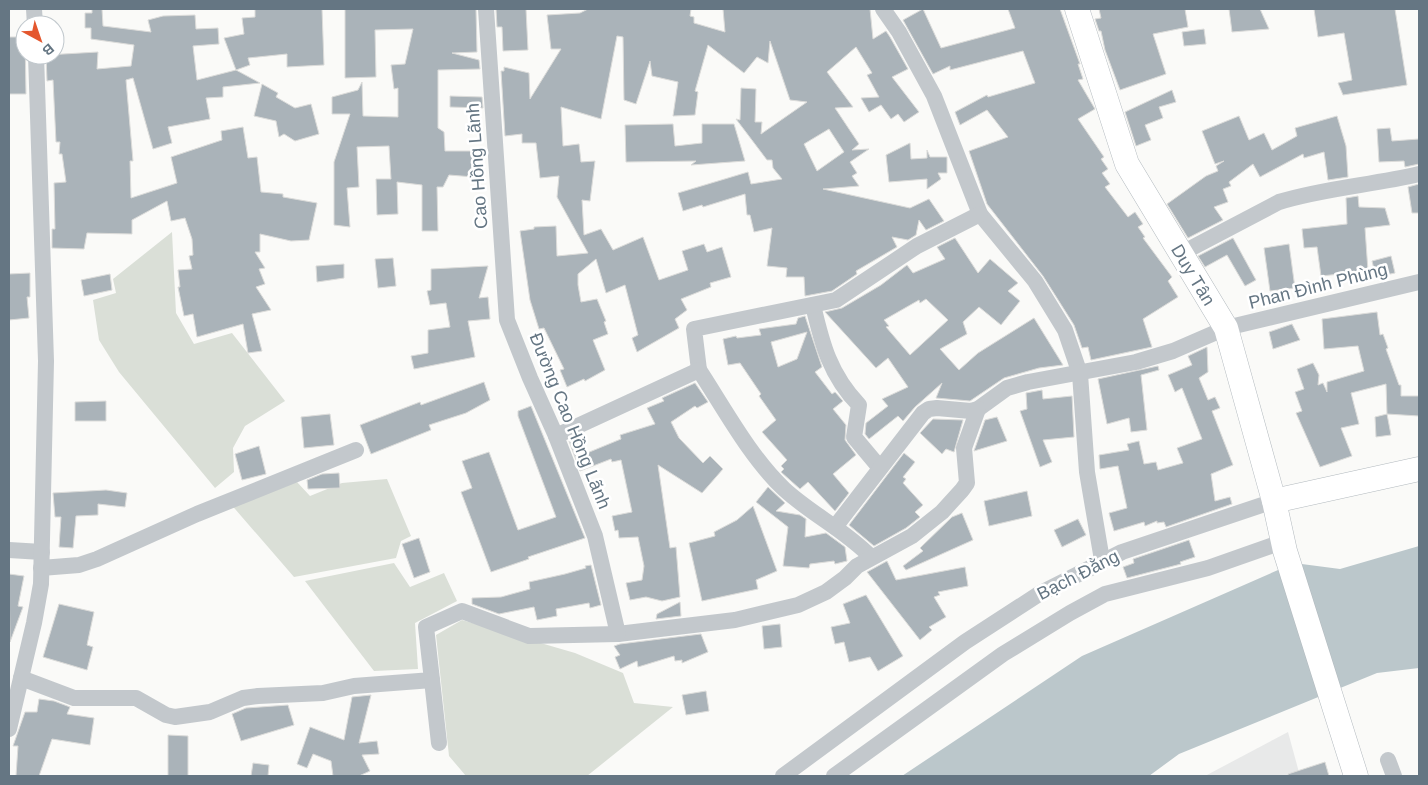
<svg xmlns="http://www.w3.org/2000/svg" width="1428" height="785" font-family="Arial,sans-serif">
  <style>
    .built { fill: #e8e9e9 }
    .green { fill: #dadfd7 }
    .water { fill: #bbc7cb }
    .building { fill: #aab3b9; stroke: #dcdcda; fill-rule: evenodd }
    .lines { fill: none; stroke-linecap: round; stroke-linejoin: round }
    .secondary-casing { stroke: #b3babf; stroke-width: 25 }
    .street { stroke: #c3c8cc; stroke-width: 16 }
    .secondary { stroke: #fff; stroke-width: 24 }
    .labels { text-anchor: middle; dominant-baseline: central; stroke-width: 5; stroke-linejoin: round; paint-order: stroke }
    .street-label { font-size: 18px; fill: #657683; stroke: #fff }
  </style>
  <rect width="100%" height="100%" fill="#fafaf8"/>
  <path class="built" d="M1288 732 1300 776H1205Z"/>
  <g class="green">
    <path d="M172 232 176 313 194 344 232 333 285 401 245 426 233 448 234 472 215 488 119 372 99 340 93 300 116 293 113 279Z"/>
    <path d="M387 479 411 536 401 541 396 558 294 577 229 502 297 482 310 496 342 483Z"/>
    <path d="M394 563 410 587 444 573 457 601 415 623 418 669 374 671 305 581Z"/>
    <path d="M462 620 575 653 623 673 634 703 673 707 587 776H466L449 756 436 635Z"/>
  </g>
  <path class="water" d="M1419 546V668L1377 673 1179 754 1149 776H902L1082 656 1294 563 1340 569Z"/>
  <g class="building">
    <path d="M92 9H102L103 26 151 32 148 20 163 16 195 15 196 29 218 28 219 44 193 46 197 80 236 70 224 38 244 34 242 18 255 17V9H322L324 65 287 67V54L248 58 250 65 236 70 260 83 223 87V97L206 98 210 119 168 127 172 143 153 149 133 78 126 80 133 161H130L131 198 177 183 171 157 222 140 221 131 243 127 248 158 257 157 261 192 283 194V197L317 203 309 240 291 241 260 234V252H255L265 268 259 269 265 284 256 287 271 310 252 314 262 351 248 353 243 324 197 337 193 314 184 316 178 287H180L178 270 192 269 189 256 193 255 192 239 185 218 171 221 167 201 132 220V234L87 233 84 249 52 248V229H55L54 183 66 182 62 154H59L60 142H56L53 80 47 81 46 55 98 52 97 69 131 66 134 45 91 39V28H85V13H92Z"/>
    <path d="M345 9H476L477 52 452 53 479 60 480 69 438 70V128L444 132 445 151H475L474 177 449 175 443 187H437L438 231H422V185L397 182 398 214 377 215 376 179H391L389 146 357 147 359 187 347 188 350 227 334 225V162L350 114H332V97L358 90 362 82 363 116 398 117V88L394 89 391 65 405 64 413 29 375 30 376 77 345 78Z"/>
    <path d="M496 9H526L528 50 503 51 502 27H497Z"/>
    <path d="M588 9H691L690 16 694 17V23L725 32 723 9H870L873 39 886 31 890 37 908 69 892 77 919 112 904 122 898 114 891 119 881 105 869 112 861 98 879 97 867 75 872 73 856 47 827 72 853 107 835 108 859 144 852 150 869 149 850 162 857 173 852 176 859 186 823 189 910 208 929 199 944 221 926 230 919 220 916 235 908 240 892 237 897 247 856 271 857 274 832 291 805 296 804 277H786L787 268 767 266 772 228 754 232 750 215H747L745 194 703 207 702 205 683 211 678 193 748 172 751 184 782 179 773 168 772 160H767L736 119 740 120 741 88 756 89 755 122H762L761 134 807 102 790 100 770 41 768 63 757 57 744 73 708 45 695 91 698 92 695 115 673 116 678 82 652 76 650 61 636 104 624 100 623 37 617 36 601 119 561 107 563 146 579 144 581 162 595 161 590 201 582 200 584 235 601 229 613 250 643 237 659 280 688 270 682 251 704 244 707 252 722 247 731 277 710 283 711 287 681 299 687 310 675 319 679 328 637 352 632 338 638 335 625 285 606 293 596 259 578 274V285L581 302 597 299 606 321 604 322 608 334 593 340 605 370 585 381 584 379 567 387 560 370 564 369 544 328 539 329 530 300 520 231 534 229V227L556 226 557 256 588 253 557 197 559 176 540 178 536 143H522V134L505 136 501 71H504V67L529 73 530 99 561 49H551L547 15 580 13ZM829 129 844 152 817 171 804 144Z"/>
    <path d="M923 9 941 48 1015 28 1008 9H1060L1080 64H1078L1083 79 1078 80 1095 109 1078 119 1104 157 1101 159 1108 169 1102 173 1110 184 1105 187 1128 217 1135 212 1143 224 1138 227 1145 237 1143 238 1172 277 1168 281 1178 297 1143 319 1152 347 1091 360 1088 347 1082 348 1074 325 1043 276 987 204 969 151 1008 137 987 110 960 125 955 112 987 95 988 97 1035 83 1023 51 950 70V66L933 74 903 20Z"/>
    <path d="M1099 9H1185L1188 27 1153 34 1166 74 1120 90 1105 50 1101 31H1099L1095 19 1101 18Z"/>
    <path d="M1229 9H1260L1269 29 1232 32Z"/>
    <path d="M1314 9H1395L1407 85 1343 95 1338 83 1352 80 1344 33 1318 37Z"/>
    <path d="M1204 29 1206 44 1184 46 1182 32Z"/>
    <path d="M9 37H25L26 94H9Z"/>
    <path d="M262 84 278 93 276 97 295 108 311 104 319 134 295 141 284 134 279 137 276 121 254 116Z"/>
    <path d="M1172 90 1176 102 1159 107 1163 118 1145 125 1151 140 1136 146 1125 112Z"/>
    <path d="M450 96 482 97 483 108 450 107Z"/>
    <path d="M1239 116 1249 140 1264 133 1272 150 1297 136 1295 128 1337 116 1346 146 1348 177 1328 180 1324 152 1304 158 1303 154 1260 177 1253 164 1229 182 1231 186 1223 189 1228 202 1214 207 1223 220 1188 238 1167 204 1206 176 1218 171 1216 166 1224 161 1215 164 1202 131Z"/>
    <path d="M673 124 675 146 702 143V124H734L745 161 691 165 696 161 626 162 625 125Z"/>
    <path d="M1390 128 1392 141 1419 139V164L1405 167 1404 161 1379 162 1377 129Z"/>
    <path d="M910 143 911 159 927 158V150L930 157H947V173H938L941 179 927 189V179L889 182 886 155Z"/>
    <path d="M1419 184V213H1412L1408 187Z"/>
    <path d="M1358 196 1359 207 1385 208 1390 225 1365 228 1368 271 1321 276 1317 247 1304 248 1302 229 1347 224 1346 198Z"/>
    <path d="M955 238 978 273 990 259 1018 283 1008 291 1020 301 1001 325 979 307 963 322 967 334 940 349 959 370 978 353 1034 318 1063 365 1039 368 1004 378 970 401 936 398 942 383 915 407 903 421 898 416 869 439 865 434 866 423 888 406 882 399 908 387 888 358 876 368 825 312 842 308 881 285 907 265 913 273 945 259 937 247ZM926 299 948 320 910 355 886 327 889 326 884 320 919 300 920 303Z"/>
    <path d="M1233 238 1256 280 1245 286 1227 255 1205 267 1198 256Z"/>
    <path d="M1289 244 1295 288 1270 291 1264 248Z"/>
    <path d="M1391 256 1395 273 1376 277 1372 261Z"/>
    <path d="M393 258 396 286 378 288 375 259Z"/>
    <path d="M344 264V278L317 282 316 266Z"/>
    <path d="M488 266 479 298 488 297 490 319 468 321 475 357 414 369 411 356 428 353V330L450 327 446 303 430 305 427 291 431 290V269Z"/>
    <path d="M30 273V297H27L29 318 9 320V274Z"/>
    <path d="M110 274 112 290 84 296 81 280Z"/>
    <path d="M1377 312 1380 335 1383 334 1388 348 1386 349 1399 385H1401V396H1419V416L1387 414 1386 384 1351 393 1359 424 1341 428 1352 456 1320 467 1296 413 1302 411 1295 392 1304 389 1297 369 1313 363 1319 375 1318 385 1323 383 1327 392V382L1364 371 1358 346 1324 349 1322 319Z"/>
    <path d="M805 316 822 367 815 372 832 394 835 392 843 401 833 409 846 425 845 440 856 455 833 474 849 493 835 511 808 482 800 489 781 472 784 469 781 466 787 460 762 432 776 420 759 396 761 394 740 363 728 365 723 339 736 336 737 338 761 335 759 329 796 324 798 318ZM807 332 797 359 778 367 771 342Z"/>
    <path d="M1292 324 1300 340 1273 349 1269 332Z"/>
    <path d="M1207 347 1208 372 1199 378 1208 400 1215 397 1220 408 1212 411 1233 465 1211 474 1215 501 1230 497 1232 504 1166 527 1164 522 1157 523V521L1145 526 1144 522 1114 531 1109 513 1127 508 1118 466 1100 469 1099 455 1129 450 1127 444 1139 441 1144 464 1156 462 1158 470 1183 463 1177 448 1202 439 1182 388 1175 392 1168 375 1192 365 1188 356Z"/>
    <path d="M1158 366 1159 370 1141 375 1147 430 1131 432 1129 418 1107 424 1098 379Z"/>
    <path d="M484 382 490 400 466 413 429 425 431 430 371 454 360 425 420 402 421 405Z"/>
    <path d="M695 383 708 402 697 408 695 406 671 422 679 438 703 463 710 456 723 469 702 493 658 465 670 548 676 547 680 597 662 601 646 597 630 600 626 583 642 580 644 566 638 537 619 538 618 530 615 531 612 516 632 512 621 460 612 462 611 459 580 471 569 441 583 435 587 453 621 439 620 435 655 424 647 408 664 401 662 398Z"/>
    <path d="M1042 390 1043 399 1072 396 1074 437 1043 440 1052 462 1040 467 1020 411 1027 409 1026 393Z"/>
    <path d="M106 401V421H75V402Z"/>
    <path d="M531 406 585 538 528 557 529 559 491 572 461 492 472 488 462 461 489 452 518 530 556 517 518 416V411Z"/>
    <path d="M330 414 334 445 304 448 301 417Z"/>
    <path d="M1387 414 1391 435 1376 437 1375 417Z"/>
    <path d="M997 417 1007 441 974 451 985 420Z"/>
    <path d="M933 419 963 420 954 452 946 449 942 454 920 433Z"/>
    <path d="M259 446 266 474 242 480 235 454Z"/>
    <path d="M904 453 915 462 903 477 906 479 903 483 923 505 915 512 920 517 906 528 874 546 849 525Z"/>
    <path d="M339 473 340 488 308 489 307 480 322 474Z"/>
    <path d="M768 487 785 503 776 511 800 515 806 519 805 537 826 533 845 547 847 561 835 564 834 561 810 564 809 568 783 566 788 527 756 502Z"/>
    <path d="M106 490 127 493 125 507 98 504V515L76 516 73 548 59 547 61 517H55L53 493Z"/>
    <path d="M1027 491 1032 516 989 526 984 501Z"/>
    <path d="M753 506 777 571 756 580 758 589 702 601 689 543 715 536 714 532 737 520Z"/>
    <path d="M962 513 973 540 906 570 903 566 923 551 920 548 952 517Z"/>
    <path d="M1078 519 1086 535 1062 547 1054 530Z"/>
    <path d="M419 538 430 572 414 578 402 544Z"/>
    <path d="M1189 540 1195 557 1180 562 1181 564 1127 578 1123 567 1134 563 1133 559Z"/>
    <path d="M887 561 896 580 965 567 968 586 938 592 940 595 934 597 946 617 929 627 932 630 920 640 867 572Z"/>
    <path d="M591 565 601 605 590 608 589 603 556 609 557 616 537 620 534 607 499 614 472 604V598L501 597 530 589 529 582 565 574 586 568 585 566Z"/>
    <path d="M9 574 24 576 18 606 23 607 10 642Z"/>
    <path d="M866 595 903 656 878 671 870 657 849 662 844 642 835 644 831 627 850 623 843 604Z"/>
    <path d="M680 602 681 616 656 619 657 614Z"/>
    <path d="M59 604 94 612 87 645 93 647 87 670 43 657Z"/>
    <path d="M780 624 782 647 764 649 762 626Z"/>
    <path d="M701 634 708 652 682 663V660L675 661 674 656 638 667 637 661 620 669 615 657 620 655 614 646 620 644Z"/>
    <path d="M706 691 709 711 686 715 682 695Z"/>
    <path d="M371 695 359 743 377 741 379 754 362 755 370 771 359 776H333L331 761 313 754 307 768 297 764 310 727 344 740 352 697Z"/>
    <path d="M39 699 54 701 70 707 67 714 94 718 90 745 52 739 39 776H16L18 746H13L25 712H37Z"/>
    <path d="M288 705 294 725 241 741 232 714 246 708Z"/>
    <path d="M168 735 188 736V776H168Z"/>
    <path d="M1325 762 1329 776H1288V774Z"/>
    <path d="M253 763 269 765 268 776H251Z"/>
  </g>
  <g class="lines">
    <defs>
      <g id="secondary">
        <path d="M1077 9 1127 164 1226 328 1274 501 1285 551 1356 776"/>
        <path d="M1274 501 1419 469"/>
      </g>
    </defs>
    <use href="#secondary" class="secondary-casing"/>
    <g class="street">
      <path d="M34 9 35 25"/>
      <path d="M883 9 899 32 934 96 980 214 1035 281 1065 330 1080 374 1087 472 1102 560"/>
      <path d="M1180 254 1279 202C1324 188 1373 185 1419 174"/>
      <path d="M813 305C822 344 830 375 859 405L854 437 880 468"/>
      <path d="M699 370 694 329 836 300 917 246 980 214"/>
      <path d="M556 436 699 370C724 408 750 457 784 489 811 514 845 530 871 557"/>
      <path d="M835 527 923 413 929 409 937 408 971 411 978 409 1007 388 1028 382 1136 362 1173 351 1226 328 1419 282"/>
      <path d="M9 550 42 552"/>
      <path d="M41 568 79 565 97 559 197 514 356 450"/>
      <path d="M618 634 735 620 798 605 826 592 845 578 857 566 912 536 942 512 962 490 967 483 964 448 978 409"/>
      <path d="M21 678 74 698H136L166 715 175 717 210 712 243 698 258 696 323 693 354 686 432 680 426 627 462 611 529 636 618 634 595 536 556 436 530 378 507 320 486 9"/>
      <path d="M432 680 439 743"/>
      <path d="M9 729 34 623 41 584 46 361 36 55"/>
      <path d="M1388 760 1394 776"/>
      <path d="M783 776 965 642 1039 594 1122 552 1274 501"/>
      <path d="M834 776 1003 654 1070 613 1105 594 1208 568 1282 542"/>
    </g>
    <use href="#secondary" class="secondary"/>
  </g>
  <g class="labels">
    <g class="street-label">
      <text transform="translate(477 166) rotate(-94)">Cao Hồng Lãnh</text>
      <text transform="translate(1193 275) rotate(59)">Duy Tân</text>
      <text transform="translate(1318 286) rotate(-14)">Phan Đình Phùng</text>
      <text transform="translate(570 421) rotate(68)">Đường Cao Hồng Lãnh</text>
      <text transform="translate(1078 575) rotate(-27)">Bạch Đằng</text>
    </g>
  </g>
  <rect width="1428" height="785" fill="none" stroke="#657683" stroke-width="20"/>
  <g transform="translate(40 40) rotate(140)"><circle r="24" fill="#ffffff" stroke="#c1c8cd"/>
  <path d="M0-4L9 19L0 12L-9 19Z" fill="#e4572e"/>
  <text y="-8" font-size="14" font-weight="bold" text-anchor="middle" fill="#657683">B</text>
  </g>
</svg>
